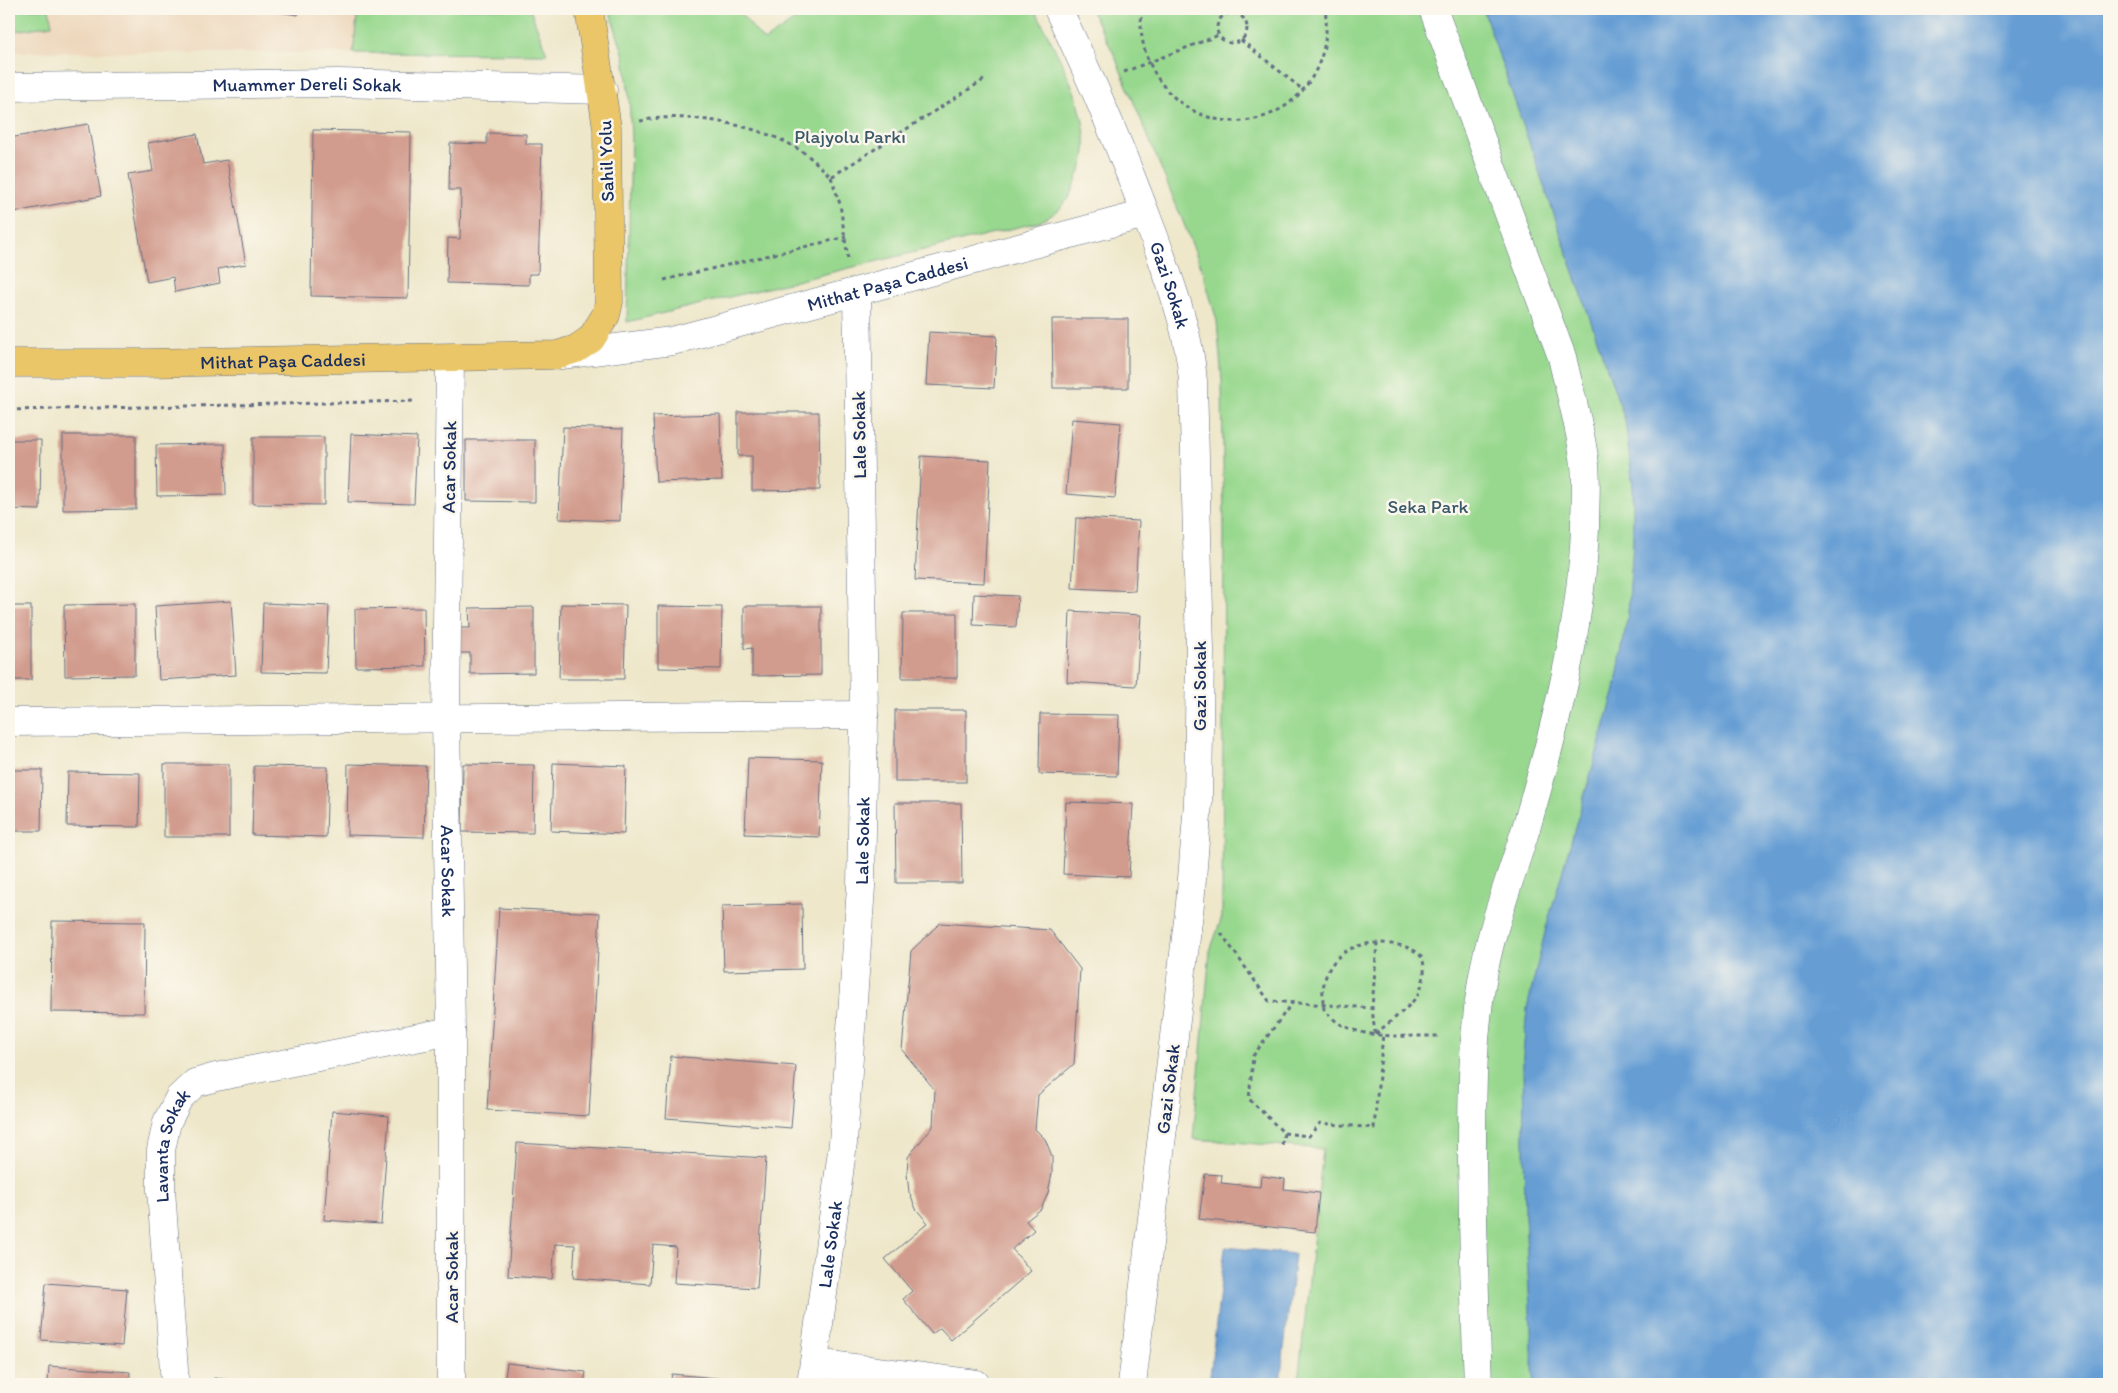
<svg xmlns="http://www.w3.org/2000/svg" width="2118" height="1393" font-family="Itim,sans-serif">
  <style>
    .built { fill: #edd7bb }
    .green { fill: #98d88e; stroke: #5a8476 }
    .water { fill: #669ed4; stroke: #406699 }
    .building { fill: #d19b8d }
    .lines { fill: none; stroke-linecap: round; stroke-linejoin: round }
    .minor-casing { stroke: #656f84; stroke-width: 29 }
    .major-casing { stroke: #656f84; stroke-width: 29 }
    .path { stroke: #656f84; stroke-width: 3; stroke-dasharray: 4 4; stroke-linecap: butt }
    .minor { stroke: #fff; stroke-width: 28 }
    .major { stroke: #eac669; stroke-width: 28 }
    .labels { text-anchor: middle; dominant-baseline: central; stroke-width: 5; stroke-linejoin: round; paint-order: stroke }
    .street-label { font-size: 19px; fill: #1b2f5e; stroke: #fbf7ec }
    .park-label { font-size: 19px; fill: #3a596a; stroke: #fbf7ec }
  </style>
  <rect width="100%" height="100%" fill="#fbf7ec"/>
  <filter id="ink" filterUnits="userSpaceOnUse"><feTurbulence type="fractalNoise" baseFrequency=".02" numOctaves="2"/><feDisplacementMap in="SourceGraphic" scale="10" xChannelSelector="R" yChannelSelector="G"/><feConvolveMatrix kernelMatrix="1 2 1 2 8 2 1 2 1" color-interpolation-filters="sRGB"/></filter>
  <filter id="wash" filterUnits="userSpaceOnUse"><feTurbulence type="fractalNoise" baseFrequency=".0096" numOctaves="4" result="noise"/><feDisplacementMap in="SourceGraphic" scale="20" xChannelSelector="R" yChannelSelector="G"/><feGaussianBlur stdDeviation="1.12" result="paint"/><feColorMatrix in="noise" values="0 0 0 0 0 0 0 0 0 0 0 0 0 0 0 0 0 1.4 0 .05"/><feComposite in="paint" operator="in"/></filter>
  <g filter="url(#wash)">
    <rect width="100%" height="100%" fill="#eee7ca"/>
    <path class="built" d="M9 9H530L547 54 9 52Z"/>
    <g class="green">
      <path d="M9 9H49L52 25 9 32Z"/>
      <path d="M358 9H530L547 54 353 53Z"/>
      <path d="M609 9H737L764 41 811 9H1035C1055 52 1093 111 1084 159 1083 166 1078 174 1076 181 1067 203 1062 211 1039 222L627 322 631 137 629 95 624 56Z"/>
      <path d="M1090 9H1483L1625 420 1633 486V543L1628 614 1615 690 1546 928 1527 1009 1523 1057 1525 1215 1534 1384H1298L1323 1149 1193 1139 1210 951 1222 917 1224 533 1222 381 1217 321 1203 272 1182 219 1113 52Z"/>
    </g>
    <g class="water">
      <path d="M1483 9H2109V1384H1534L1525 1215 1523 1057 1527 1009 1546 928 1615 690 1628 614 1633 543V486L1625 420Z"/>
      <path d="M1225 1247 1295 1254 1280 1384H1209Z"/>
    </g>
    <g id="blocks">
      <g class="building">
        <path d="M261 9H299L298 15Z"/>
        <path d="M88 124 101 196 9 213V138Z"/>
        <path d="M313 130 411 132 408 298 311 296Z"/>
        <path d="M487 133 526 134V144H542L538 274H529V285L447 283 448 238 460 239 461 190H449L450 143 487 144Z"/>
        <path d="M197 134 203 164 227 160 246 264 218 269 220 283 175 292 173 277 147 282 128 175 153 171 148 143Z"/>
        <path d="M1052 319H1128V388H1053Z"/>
        <path d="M929 332 997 336 994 388 926 385Z"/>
        <path d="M738 412H819L820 490 752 491V456H738Z"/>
        <path d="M720 414 722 480 656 482 653 416Z"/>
        <path d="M1072 419 1121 423 1115 498 1066 494Z"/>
        <path d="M563 427 623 429 620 521 559 519Z"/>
        <path d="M351 434 417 437 414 504 348 502Z"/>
        <path d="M63 435H136V509L63 510Z"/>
        <path d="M253 437H324V505L253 504Z"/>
        <path d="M9 440H41L40 510 9 509Z"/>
        <path d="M466 440H535V502L466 501Z"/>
        <path d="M225 444 226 495 157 496 156 445Z"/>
        <path d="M921 456 990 460 984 583 915 580Z"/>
        <path d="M1076 518 1139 521 1135 591 1072 588Z"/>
        <path d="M974 594 1018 596 1016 627 973 625Z"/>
        <path d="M231 601 236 675 159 680 155 606Z"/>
        <path d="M263 603 329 606 326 673 261 672Z"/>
        <path d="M135 604V675L65 676 64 605Z"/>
        <path d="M561 604 626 605 624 679H559Z"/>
        <rect x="9" y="606" width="22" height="74"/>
        <path d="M658 606 722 607 721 669 658 668Z"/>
        <path d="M744 606H821V675L752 676V648L744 649Z"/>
        <path d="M534 607V673L470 674V653H456V628H470L469 608Z"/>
        <path d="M424 608 425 666 356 667 355 609Z"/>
        <path d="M1070 611 1141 615 1136 686 1067 682Z"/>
        <path d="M903 613H957V678H902Z"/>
        <rect x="895" y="710" width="71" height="72"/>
        <path d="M1040 714 1119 715 1117 776 1039 774Z"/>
        <path d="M748 758 822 760 819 837 745 834Z"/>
        <path d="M553 763 626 766 624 834 551 831Z"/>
        <rect x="164" y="764" width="65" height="73"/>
        <path d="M348 764 426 766 424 837 347 835Z"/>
        <path d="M463 764 534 765 533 833 462 832Z"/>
        <path d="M254 766 328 767 326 837 252 835Z"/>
        <path d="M9 770H42L41 831H9Z"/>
        <path d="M68 772 140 773 139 827 67 826Z"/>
        <path d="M1066 802 1133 804 1129 877 1063 874Z"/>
        <path d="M895 803H961L962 883H896Z"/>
        <path d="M802 904 803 969 724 971 722 906Z"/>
        <path d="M499 908 600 913 589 1116 487 1110Z"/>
        <path d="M52 921 145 922 144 1013 51 1012Z"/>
        <path d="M940 923 1050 930 1080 969 1074 1064 1038 1095 1035 1129 1045 1139 1052 1156V1173L1048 1193 1041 1209 1026 1221 1034 1230 1012 1249 1031 1271 951 1340 940 1328 932 1334 903 1299 912 1291 885 1259 928 1223 916 1209 909 1192 907 1174 908 1157 933 1126 935 1090 902 1050 911 951Z"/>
        <path d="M671 1056 796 1066 791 1128 666 1118Z"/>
        <path d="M332 1111 389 1116 381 1224 324 1220Z"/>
        <path d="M517 1143 766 1158 757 1288 674 1283 676 1247 653 1245 650 1284 573 1278 575 1245 555 1244 552 1279 508 1276Z"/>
        <path d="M1205 1174 1222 1175 1221 1183 1260 1187 1261 1176 1285 1179 1284 1189 1319 1193 1315 1232 1199 1219Z"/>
        <path d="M46 1283 127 1289 122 1346 41 1340Z"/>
        <path d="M507 1363 586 1372 584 1384H504Z"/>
        <path d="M49 1366 130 1372 129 1384H48Z"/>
        <path d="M672 1374 749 1381V1384H670Z"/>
        <path d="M214 1378 260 1383V1384H213Z"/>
      </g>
    </g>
  </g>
  <g filter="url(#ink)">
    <use href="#blocks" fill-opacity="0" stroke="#656f84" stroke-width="1"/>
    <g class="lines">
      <defs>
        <g id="minor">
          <path id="s1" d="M1058 9C1094 84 1126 161 1155 239 1172 288 1189 330 1193 381L1200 650 1198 803 1190 904 1132 1384"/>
          <path d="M1433 9 1562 357C1570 393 1581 429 1585 465 1587 485 1585 507 1585 528 1581 629 1555 729 1527 825 1511 878 1491 927 1482 981 1472 1040 1472 1100 1472 1159 1473 1234 1475 1309 1478 1384"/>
          <path id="s2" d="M9 87 339 83 603 90"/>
          <path id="s3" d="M561 355 672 341 1145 214"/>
          <path id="s4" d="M450 359 446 718 451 1031V1384"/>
          <path d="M9 722 864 715"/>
          <path d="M815 1363 976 1384"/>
          <path id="s5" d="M175 1384 161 1190V1150L167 1122 179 1098 195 1083 216 1077 451 1031"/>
          <path id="s6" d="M811 1384 843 1143 861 887 864 715 857 293"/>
        </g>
        <g id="major">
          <path id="s7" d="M9 363H145L557 355 576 349 591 339 606 315 609 302 607 128 589 9"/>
        </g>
      </defs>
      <use href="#minor" class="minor-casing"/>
      <use href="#major" class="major-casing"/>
      <g class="path">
        <path d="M1142 9C1134 62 1173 117 1229 121 1292 125 1334 68 1325 9"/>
        <circle cx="1232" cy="28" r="15"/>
        <path d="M1241 40 1303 90"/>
        <path d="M1124 72 1219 35"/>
        <path d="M640 121C683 111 755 124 793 146 808 154 819 165 831 177L985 79"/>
        <path d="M831 177 840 204 848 260"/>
        <path d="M664 280 846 237"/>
        <path d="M9 410 416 401"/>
        <path d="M1221 933 1269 1001 1372 1008"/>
        <path d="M1375 1034 1372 1008 1377 943"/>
        <path d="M1376 1034C1387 1023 1413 1006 1419 992 1424 983 1427 964 1420 955 1413 948 1401 945 1392 944 1348 937 1316 964 1324 1009 1348 1043 1404 1035 1440 1036"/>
        <path d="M1284 1133 1309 1136 1320 1123 1374 1128 1383 1034"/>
        <path d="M1282 1145 1284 1133 1249 1099 1253 1056 1292 1003"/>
      </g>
      <use href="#minor" class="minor"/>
      <use href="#major" class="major"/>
    </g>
  </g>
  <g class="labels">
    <g class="street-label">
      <text stroke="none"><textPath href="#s2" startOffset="298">Muammer Dereli Sokak</textPath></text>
      <text transform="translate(606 161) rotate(-92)">Sahil Yolu</text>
      <text stroke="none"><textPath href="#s3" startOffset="335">Mithat Paşa Caddesi</textPath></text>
      <text stroke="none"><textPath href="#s1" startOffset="298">Gazi Sokak</textPath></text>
      <text stroke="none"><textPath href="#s7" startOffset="274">Mithat Paşa Caddesi</textPath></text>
      <text transform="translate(859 435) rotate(-91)">Lale Sokak</text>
      <text transform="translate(449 467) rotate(-89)">Acar Sokak</text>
      <text transform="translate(1199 686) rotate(-90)">Gazi Sokak</text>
      <text stroke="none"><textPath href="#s6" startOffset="546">Lale Sokak</textPath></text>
      <text stroke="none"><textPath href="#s4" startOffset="512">Acar Sokak</textPath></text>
      <text transform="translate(1168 1089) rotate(-83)">Gazi Sokak</text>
      <text stroke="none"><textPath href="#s5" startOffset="241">Lavanta Sokak</textPath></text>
      <text stroke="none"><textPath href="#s6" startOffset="141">Lale Sokak</textPath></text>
      <text transform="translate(451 1277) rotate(-90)">Acar Sokak</text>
    </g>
    <g class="park-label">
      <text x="850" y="136">Plajyolu Parkı</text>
      <text x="1428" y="506">Seka Park</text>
    </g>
  </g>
  <rect width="2118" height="1393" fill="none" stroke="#fbf7ec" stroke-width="30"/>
</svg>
